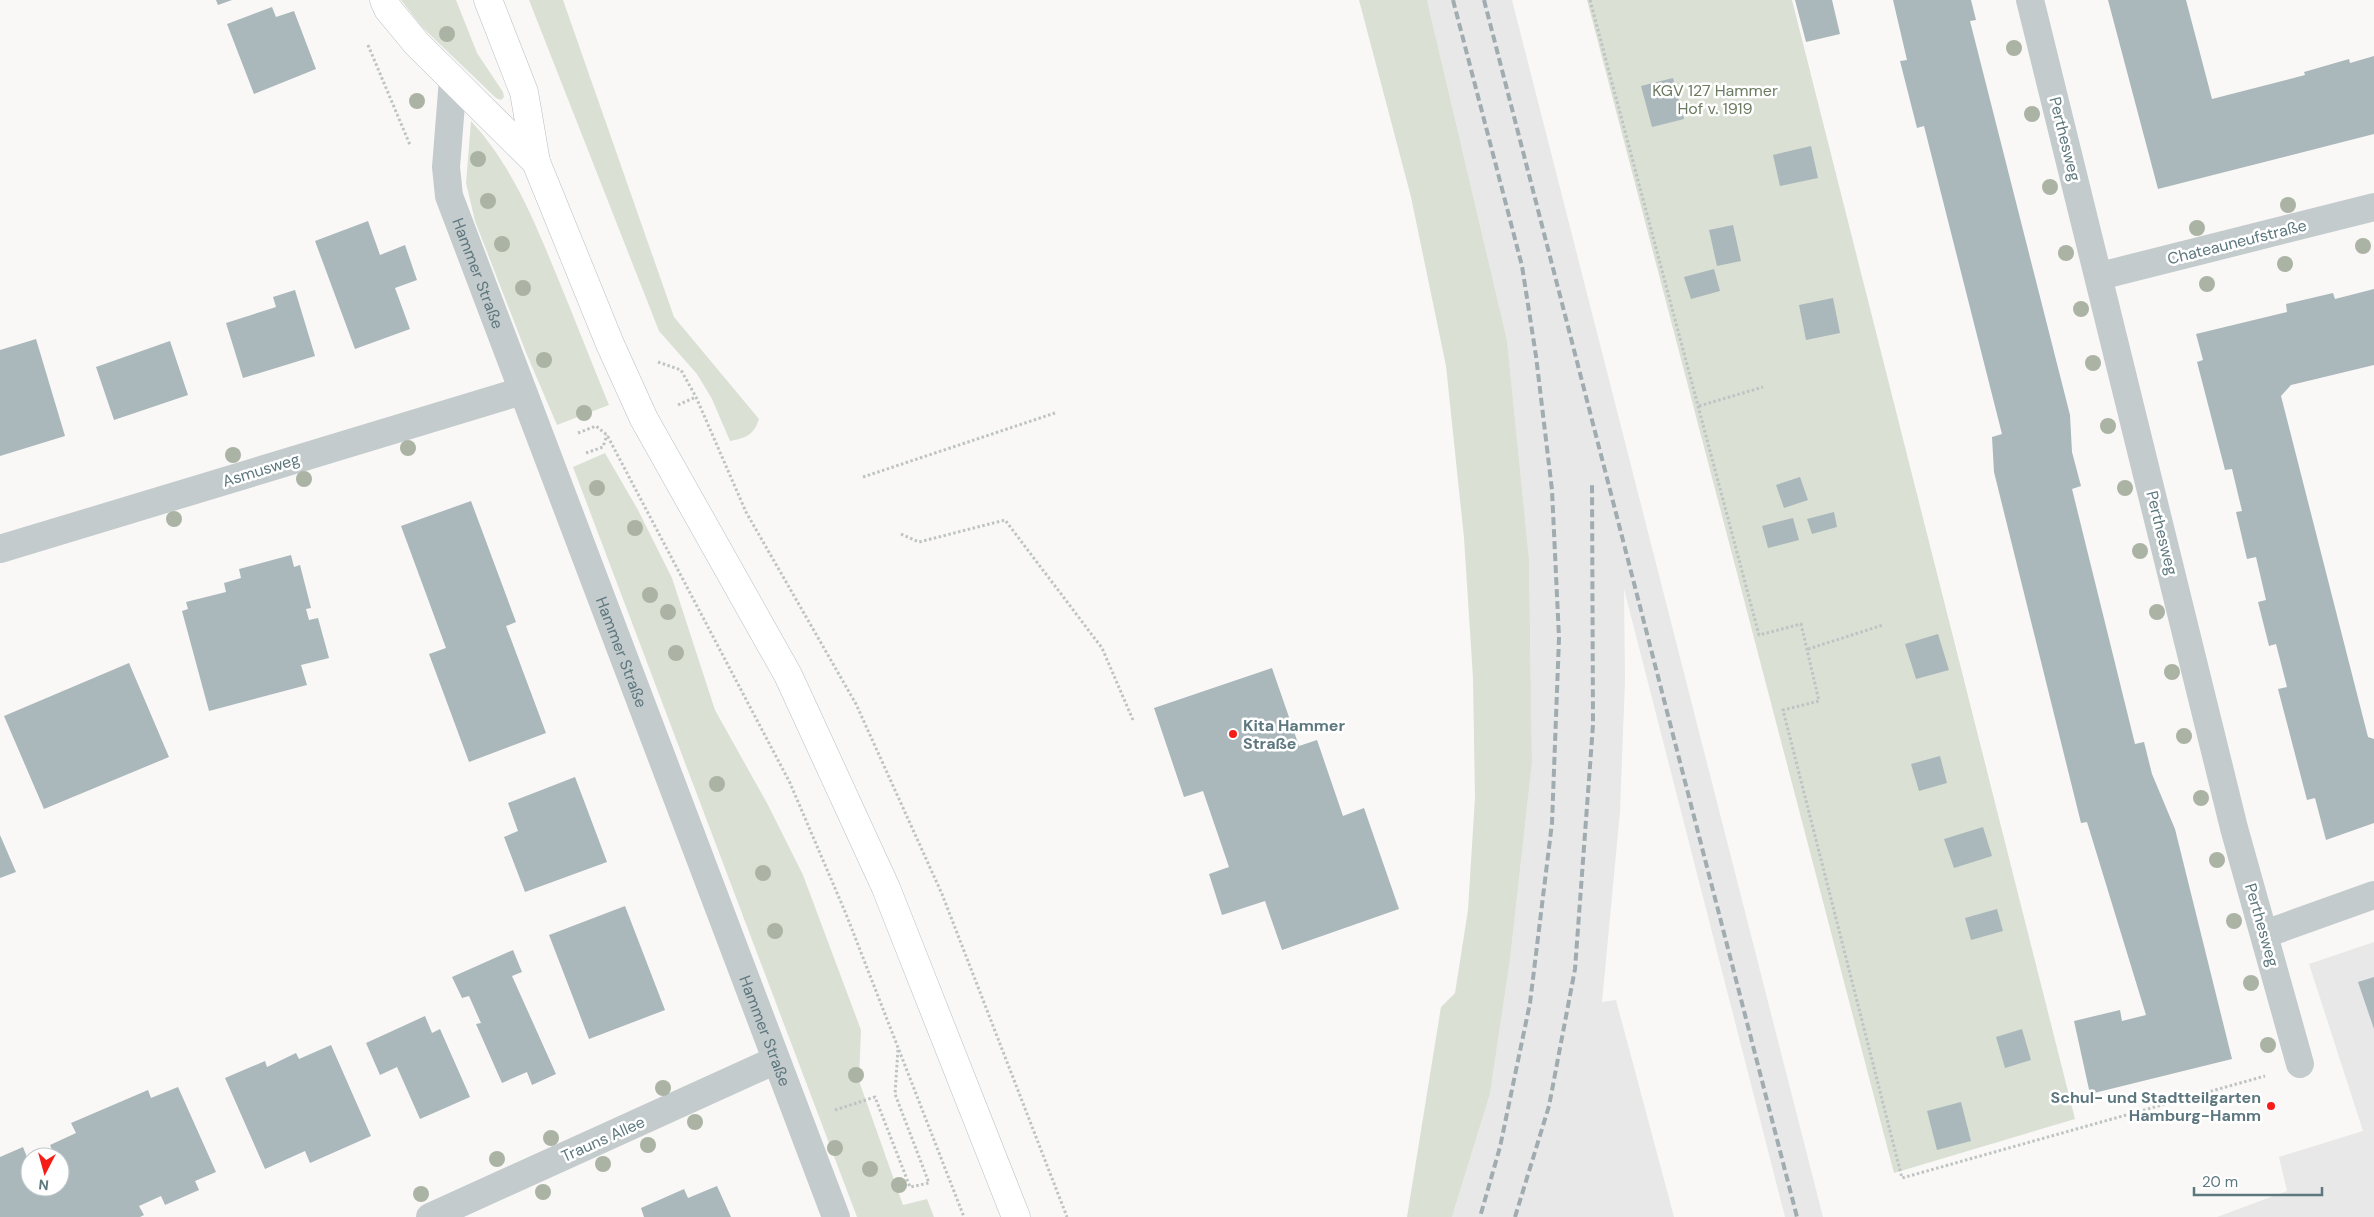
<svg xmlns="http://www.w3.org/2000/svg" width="2374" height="1217" font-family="'DM Sans',sans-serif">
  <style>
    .built { fill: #e7e8e7 }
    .green { fill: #dae0d4 }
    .building { fill: #aab7bb }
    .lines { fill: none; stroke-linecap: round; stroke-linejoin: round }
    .secondary-casing { stroke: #b6bfc2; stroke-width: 29 }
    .path { stroke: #bec3c4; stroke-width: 3; stroke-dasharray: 2.5 2.5; stroke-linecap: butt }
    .minor { stroke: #c4cbcd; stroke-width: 28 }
    .secondary { stroke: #fff; stroke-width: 28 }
    .rail { stroke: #a0acb0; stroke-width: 4; stroke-dasharray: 8 4; stroke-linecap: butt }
    .tree { fill: #abb3a4 }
    .poi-dot { fill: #f61d19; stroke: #fff; stroke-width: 2 }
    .labels { text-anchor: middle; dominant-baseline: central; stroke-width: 5; stroke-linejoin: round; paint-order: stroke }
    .park-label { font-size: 16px; fill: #6b7b60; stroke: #fff }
    .street-label { font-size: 16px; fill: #5d777f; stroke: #fff }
    .poi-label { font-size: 16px; font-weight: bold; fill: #5d777f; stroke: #fff; text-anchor: start }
  </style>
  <rect width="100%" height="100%" fill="#f9f8f6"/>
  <g class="built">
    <path d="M1427 0H1512L1823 1217H1785L1624 589 1625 680 1620 812 1602 1002 1616 1000 1674 1217H1452L1490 1094 1510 960 1532 763 1529 558 1507 340Z"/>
    <path d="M2374 942V1217H2217L2287 1191 2279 1157 2363 1131 2309 964Z"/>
  </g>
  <g class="green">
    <path d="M401 0H456L477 53 503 92 504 97 501 100 496 98 422 27Z"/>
    <path d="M529 0H563L674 317 759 419C754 435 746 438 730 441L712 399 697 374 659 331Z"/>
    <path d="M1359 0H1427L1507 340 1529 558 1532 763 1510 960 1490 1094 1452 1217H1407L1441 1007 1455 993 1468 910 1475 797 1473 678 1464 538 1446 366 1411 197Z"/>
    <path d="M1587 0H1792L2075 1119 1894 1173Z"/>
    <path d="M471 121C514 168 535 223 559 281 576 322 592 364 609 405L557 425 527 355 475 221 466 183Z"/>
    <path d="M605 453 638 510 672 578 715 710 768 805 803 875 861 1030 859 1081 903 1205 927 1199 934 1217H857L573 467Z"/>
  </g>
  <g class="building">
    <path d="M216 0H232L218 5Z"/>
    <path d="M1795 0H1832L1840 34 1806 42Z"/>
    <path d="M1893 0H1971L1976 20 1970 21 2070 415 2072 452 2081 486 2072 489 2135 744 2144 742 2152 774 2175 829 2232 1059 2090 1094 2074 1021 2120 1010 2122 1021 2146 1015 2087 822 2081 823 1994 472 1992 437 2002 434 1924 126 1917 128 1900 61 1907 60Z"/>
    <path d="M2108 0H2186L2212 99 2305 75 2304 72 2349 59 2350 63 2374 56V134L2158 189Z"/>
    <path d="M272 7 276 17 294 11 316 69 254 94 227 24Z"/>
    <path d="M1673 78 1684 119 1652 127 1641 86Z"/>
    <path d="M1811 146 1818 178 1780 186 1773 155Z"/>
    <path d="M368 221 380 255 405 245 417 280 395 288 410 329 355 349 315 241Z"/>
    <path d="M1733 225 1741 261 1717 266 1709 230Z"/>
    <path d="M1714 269 1720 291 1691 299 1684 277Z"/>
    <path d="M2374 289V365L2291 385 2281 396 2368 737 2374 739V823L2326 840 2315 798 2307 800 2278 689 2287 687 2276 644 2269 646 2258 602 2266 600 2256 557 2247 559 2236 512 2242 511 2232 469 2225 470 2197 362 2203 360 2196 334 2287 312 2286 304 2333 293 2335 299Z"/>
    <path d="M295 290 315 356 243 378 226 323 276 307 273 297Z"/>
    <path d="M1833 298 1840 333 1806 340 1799 305Z"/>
    <path d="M36 339 65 436 0 456V350Z"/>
    <path d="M170 341 188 395 114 420 96 367Z"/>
    <path d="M1800 477 1808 500 1784 508 1776 485Z"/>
    <path d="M471 501 516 622 506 626 546 733 469 762 429 654 446 648 401 526Z"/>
    <path d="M1834 512 1837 527 1812 534 1807 519Z"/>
    <path d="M1793 518 1799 540 1768 548 1762 526Z"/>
    <path d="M291 555 294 567 300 565 311 608 306 609 309 620 318 618 329 658 301 665 307 685 209 711 182 611 188 609 186 602 226 592 224 583 241 578 239 569Z"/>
    <path d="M1938 634 1949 670 1916 679 1905 644Z"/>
    <path d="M129 663 169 757 44 809 4 716Z"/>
    <path d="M1272 668 1299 746 1317 740 1343 816 1364 808 1399 909 1282 950 1265 901 1222 915 1209 874 1229 867 1203 791 1184 797 1154 708Z"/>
    <path d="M1940 756 1947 783 1919 791 1911 764Z"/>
    <path d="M575 777 607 862 525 892 504 837 518 831 508 803Z"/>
    <path d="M1983 827 1992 856 1954 868 1944 839Z"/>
    <path d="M0 835 16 872 0 878Z"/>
    <path d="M625 906 665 1010 589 1039 549 935Z"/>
    <path d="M1997 909 2003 931 1971 940 1965 918Z"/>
    <path d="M513 950 522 972 512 976 556 1074 532 1085 527 1072 502 1083 476 1024 481 1023 469 996 462 998 452 977Z"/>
    <path d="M2374 977V1029L2358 982Z"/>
    <path d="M425 1016 432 1033 440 1029 470 1097 420 1119 397 1067 380 1075 366 1043Z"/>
    <path d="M2022 1029 2031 1060 2005 1068 1996 1037Z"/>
    <path d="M331 1045 371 1136 310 1163 305 1151 265 1169 225 1078 265 1061 267 1067 296 1053 299 1059Z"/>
    <path d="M178 1087 216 1172 195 1181 199 1190 165 1205 161 1196 139 1206 144 1215 140 1217H0V1157L23 1147 30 1165V1187H60V1157H55L50 1145 76 1133 71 1123 148 1090 151 1098Z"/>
    <path d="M1961 1102 1971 1141 1937 1150 1927 1111Z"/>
    <path d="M717 1186 731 1217H644L641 1208 684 1189 688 1198Z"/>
  </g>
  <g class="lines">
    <defs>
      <g id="secondary">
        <path d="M384 0 388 9 417 44 536 162"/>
        <path d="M488 0 524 92 536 162 610 344 644 419 788 675 886 888 1016 1217"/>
      </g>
    </defs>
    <use href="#secondary" class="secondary-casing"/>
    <g class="path">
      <path d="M1590 0 1759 635 1801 624 1819 701 1783 710 1902 1178 2265 1076"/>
      <path d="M368 45 410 145"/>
      <path d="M658 362 681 370 696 397 746 512 856 704 942 894 1067 1217"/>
      <path d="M678 405 696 397"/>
      <path d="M1699 406 1763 387"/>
      <path d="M578 433 596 426 607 435 790 783 846 914 964 1217"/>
      <path d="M586 453 603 447 607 435"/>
      <path d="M863 477 1055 413"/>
      <path d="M901 534 919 542 1005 520 1102 648 1133 720"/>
      <path d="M1808 649 1883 625"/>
      <path d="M835 1110 875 1097 910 1187 929 1183 895 1094 898 1049"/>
    </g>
    <g class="minor">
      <path d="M2030 0 2234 828 2300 1064"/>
      <path id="s1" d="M453 79 446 167 449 196 836 1217"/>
      <path d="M2100 276 2374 207"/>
      <path d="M0 549 522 391"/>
      <path d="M2265 934 2374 895"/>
      <path d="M430 1217 776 1060"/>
    </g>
    <use href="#secondary" class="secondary"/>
    <g class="rail">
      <path d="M1453 0 1522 266 1536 356 1552 490 1559 638 1552 823 1530 1003 1500 1147 1480 1217"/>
      <path d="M1484 0 1797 1217"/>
      <path d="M1515 1217 1549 1106 1575 969 1593 725 1592 483"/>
    </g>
  </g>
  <g class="tree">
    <circle cx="447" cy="34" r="8"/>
    <circle cx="2014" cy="48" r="8"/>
    <circle cx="417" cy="101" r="8"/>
    <circle cx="2032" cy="114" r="8"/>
    <circle cx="478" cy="159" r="8"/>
    <circle cx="2050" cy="187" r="8"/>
    <circle cx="488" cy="201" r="8"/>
    <circle cx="2288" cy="205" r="8"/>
    <circle cx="2197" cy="228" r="8"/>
    <circle cx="502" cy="244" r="8"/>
    <circle cx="2363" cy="246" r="8"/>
    <circle cx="2066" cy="253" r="8"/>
    <circle cx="2285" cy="264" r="8"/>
    <circle cx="2207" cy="284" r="8"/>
    <circle cx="523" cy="288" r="8"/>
    <circle cx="2081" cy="309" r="8"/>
    <circle cx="544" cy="360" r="8"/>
    <circle cx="2093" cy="363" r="8"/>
    <circle cx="584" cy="413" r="8"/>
    <circle cx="2108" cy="426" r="8"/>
    <circle cx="408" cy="448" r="8"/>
    <circle cx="233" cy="455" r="8"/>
    <circle cx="304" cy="479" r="8"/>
    <circle cx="597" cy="488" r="8"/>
    <circle cx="2125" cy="488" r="8"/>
    <circle cx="174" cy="519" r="8"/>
    <circle cx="635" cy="528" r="8"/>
    <circle cx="2140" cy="551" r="8"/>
    <circle cx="650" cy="595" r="8"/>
    <circle cx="668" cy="612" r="8"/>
    <circle cx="2157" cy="612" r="8"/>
    <circle cx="676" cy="653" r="8"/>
    <circle cx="2172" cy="672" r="8"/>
    <circle cx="2184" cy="736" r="8"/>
    <circle cx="717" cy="784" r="8"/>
    <circle cx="2201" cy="798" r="8"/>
    <circle cx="2217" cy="860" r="8"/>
    <circle cx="763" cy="873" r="8"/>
    <circle cx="2234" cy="921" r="8"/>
    <circle cx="775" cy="931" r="8"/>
    <circle cx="2251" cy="983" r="8"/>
    <circle cx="2268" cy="1045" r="8"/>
    <circle cx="856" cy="1075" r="8"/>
    <circle cx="663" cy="1088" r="8"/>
    <circle cx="695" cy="1122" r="8"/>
    <circle cx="551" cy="1138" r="8"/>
    <circle cx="648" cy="1145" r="8"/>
    <circle cx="835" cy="1148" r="8"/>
    <circle cx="497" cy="1159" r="8"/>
    <circle cx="603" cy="1164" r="8"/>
    <circle cx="870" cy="1169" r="8"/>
    <circle cx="899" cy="1185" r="8"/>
    <circle cx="543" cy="1192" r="8"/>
    <circle cx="421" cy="1194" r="8"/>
  </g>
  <g class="poi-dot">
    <circle cx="1233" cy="734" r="5"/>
    <circle cx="2271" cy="1106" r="5"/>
  </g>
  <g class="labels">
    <g class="park-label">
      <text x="1715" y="90">KGV 127 Hammer<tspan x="1715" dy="18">Hof v. 1919</tspan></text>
    </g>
    <g class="street-label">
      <text transform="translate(2065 139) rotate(76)">Perthesweg</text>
      <text transform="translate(2237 242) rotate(-14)">Chateauneufstraße</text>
      <text stroke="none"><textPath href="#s1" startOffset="200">Hammer Straße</textPath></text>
      <text transform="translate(261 470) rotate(-17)">Asmusweg</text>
      <text transform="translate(2162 533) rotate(76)">Perthesweg</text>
      <text stroke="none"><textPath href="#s1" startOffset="605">Hammer Straße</textPath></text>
      <text transform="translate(2262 925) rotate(74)">Perthesweg</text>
      <text stroke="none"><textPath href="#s1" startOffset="1010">Hammer Straße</textPath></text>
      <text transform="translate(603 1139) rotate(-24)">Trauns Allee</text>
    </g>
    <g class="poi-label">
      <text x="1243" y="725">Kita Hammer<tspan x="1243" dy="18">Straße</tspan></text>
      <text x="2261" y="1097" text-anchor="end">Schul- und Stadtteilgarten<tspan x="2261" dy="18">Hamburg-Hamm</tspan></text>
    </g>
  </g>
  <g transform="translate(45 1172) rotate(186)"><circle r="24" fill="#ffffff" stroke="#bec9cc"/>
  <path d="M0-4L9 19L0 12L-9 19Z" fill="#f61d19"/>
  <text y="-8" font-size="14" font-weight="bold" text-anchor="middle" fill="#5d777f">N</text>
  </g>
  <path d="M2194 1187v8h128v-8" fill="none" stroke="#5d777f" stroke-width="2.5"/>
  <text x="2202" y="1187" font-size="15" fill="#5d777f" stroke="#ffffff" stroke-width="4" paint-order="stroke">20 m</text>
</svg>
